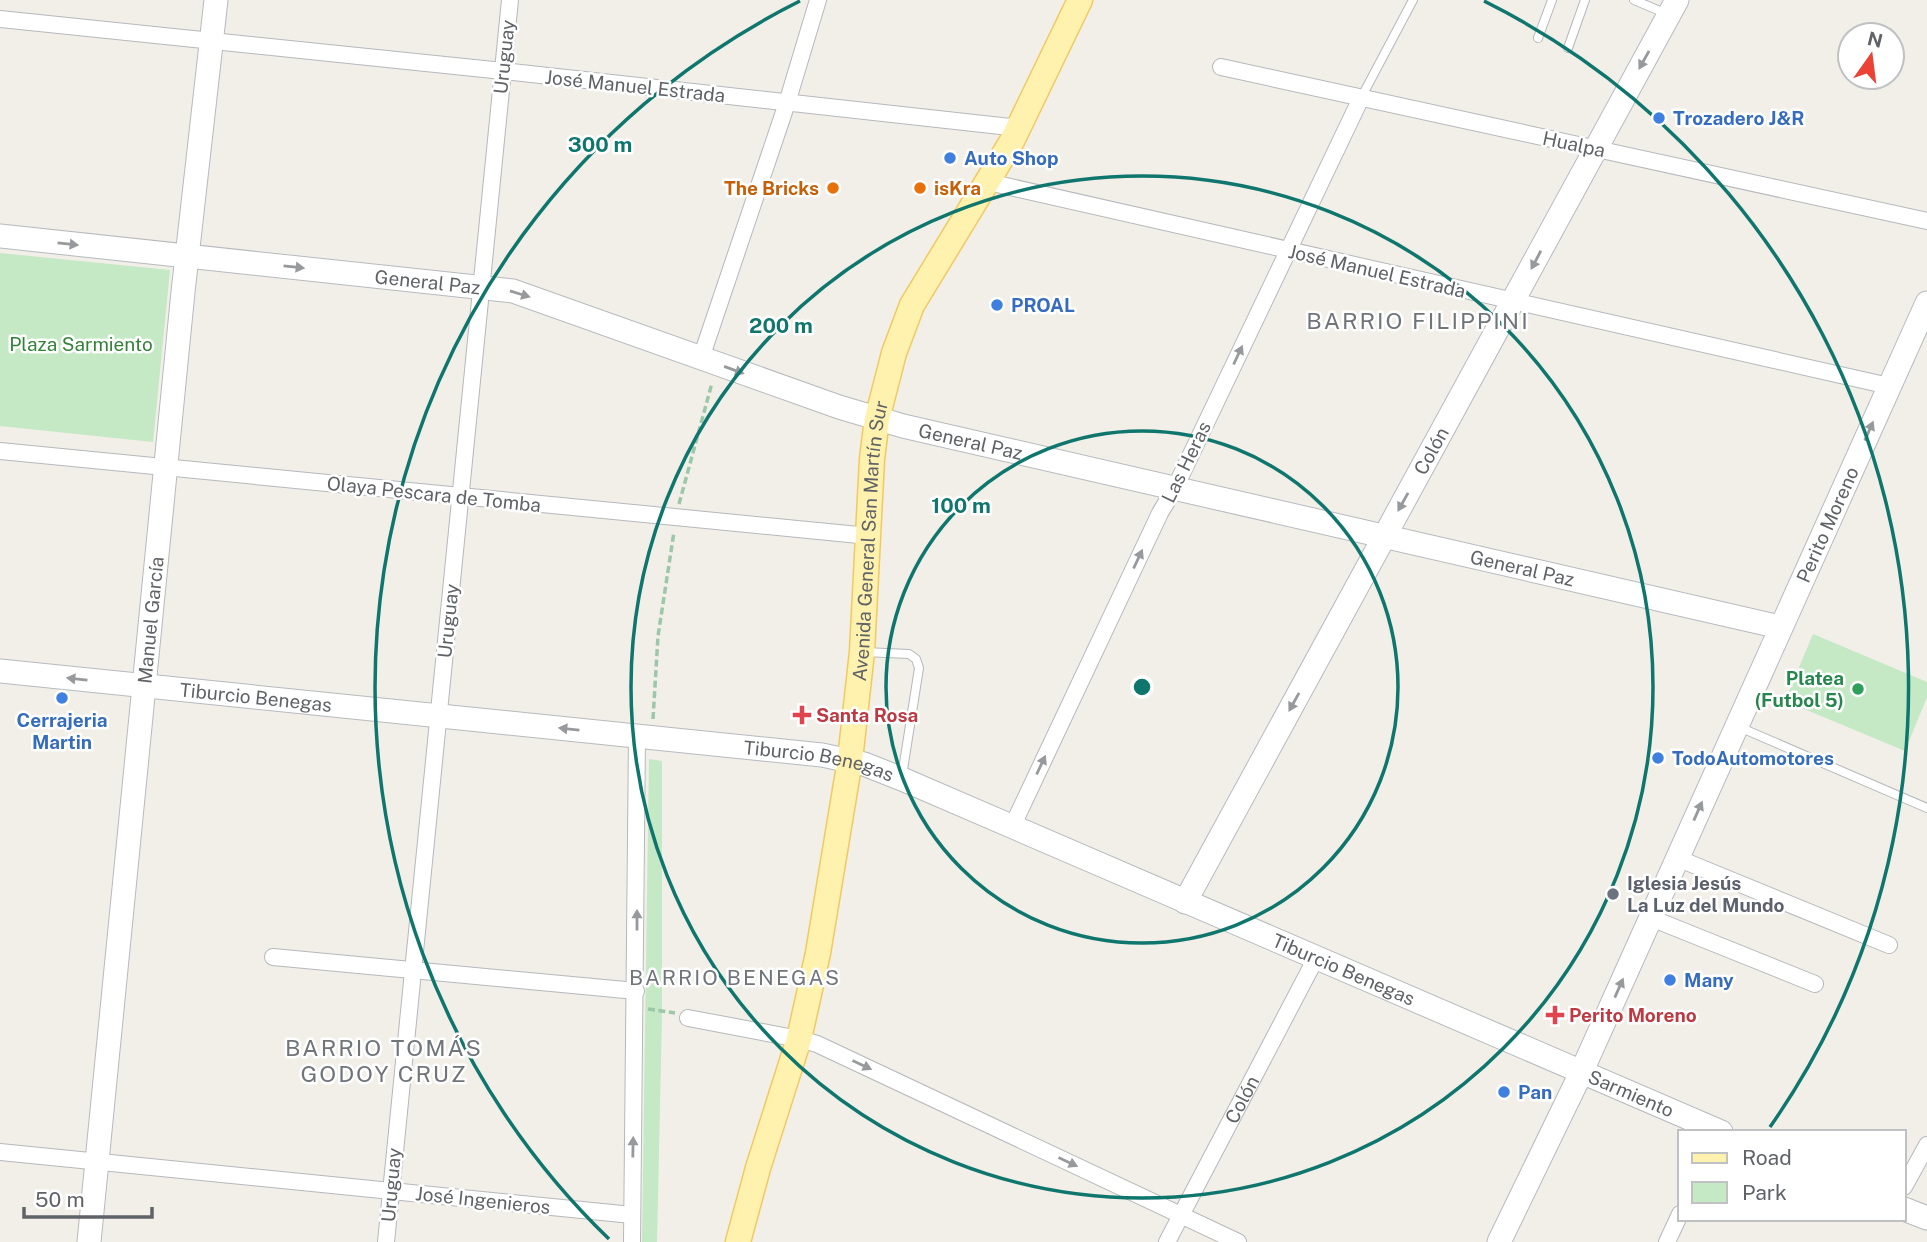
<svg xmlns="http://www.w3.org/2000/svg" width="1927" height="1242" font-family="'Public Sans',sans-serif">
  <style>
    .green { fill: #c5e8c5 }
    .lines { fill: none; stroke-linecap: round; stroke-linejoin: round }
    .lane-casing { stroke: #b5b8bc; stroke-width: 10 }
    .street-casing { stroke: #b5b8bc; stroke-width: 18 }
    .secondary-casing { stroke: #b6babf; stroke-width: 25 }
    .primary-casing { stroke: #f2c960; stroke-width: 27 }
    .path { stroke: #9cc7a9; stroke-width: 3.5; stroke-dasharray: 7 3.5; stroke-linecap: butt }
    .lane { stroke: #fff; stroke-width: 8 }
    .street { stroke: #fff; stroke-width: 16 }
    .secondary { stroke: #fff; stroke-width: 23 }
    .primary { stroke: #fff2af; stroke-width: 24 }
    .oneway { fill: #979a9d }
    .ring { fill: none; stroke: #0f766e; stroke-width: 3.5 }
    .shop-dot { fill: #3f7fe0; stroke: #fff; stroke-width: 2.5 }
    .food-dot { fill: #e8710a; stroke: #fff; stroke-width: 2.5 }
    .leisure-dot { fill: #2e9e5b; stroke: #fff; stroke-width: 2.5 }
    .health-dot { fill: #e0444e; stroke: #fff; stroke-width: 2.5 }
    .worship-dot { fill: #6b7280; stroke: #fff; stroke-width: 2.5 }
    .labels { text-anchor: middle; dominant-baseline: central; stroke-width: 5; stroke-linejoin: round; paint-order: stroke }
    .street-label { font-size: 19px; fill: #5f6368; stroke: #fff }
    .shop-label { font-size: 19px; font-weight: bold; fill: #366cbe; stroke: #fff; text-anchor: start }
    .food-label { font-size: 19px; font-weight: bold; fill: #c56008; stroke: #fff; text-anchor: end }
    .park-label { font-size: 19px; fill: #348238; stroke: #fff }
    .leisure-label { font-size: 19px; font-weight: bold; fill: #27864d; stroke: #fff; text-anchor: end }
    .health-label { font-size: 19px; font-weight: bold; fill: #be3a42; stroke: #fff; text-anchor: start }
    .worship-label { font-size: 19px; font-weight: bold; fill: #5b616d; stroke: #fff; text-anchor: start }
    .neighbourhood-label { font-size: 21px; letter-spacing: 2px; fill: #70757a; stroke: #fff }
    .quarter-label { font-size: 23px; letter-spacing: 2px; fill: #70757a; stroke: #fff }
    .centre { fill: #0f766e; stroke: #fff; stroke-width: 3.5 }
    .ring-label { font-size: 21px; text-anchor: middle; font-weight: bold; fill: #0f766e; stroke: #fff; stroke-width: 5; stroke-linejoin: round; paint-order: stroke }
  </style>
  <rect width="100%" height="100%" fill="#f1efe8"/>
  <g class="green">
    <path d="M0 253 170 270 153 442 0 426Z"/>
    <path d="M1813 634 1927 682V697L1905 751 1785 701Z"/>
    <path d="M649 759 662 761V1015L657 1242H642Z"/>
  </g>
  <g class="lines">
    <defs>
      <g id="lane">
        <path d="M1634 0 1667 14"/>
        <path d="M1538 38 1552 0"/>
        <path d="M1568 48 1585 0"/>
        <path d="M1361 98 1413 0"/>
        <path d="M864 652 909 654 916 659 919 668 902 776"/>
        <path d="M1739 727 1927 808"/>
      </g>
      <g id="street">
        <path d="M0 19 503 71 1019 128"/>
        <path d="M1221 67 1927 221"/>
        <path d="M988 182 1889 386"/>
        <path d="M701 358 787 103 818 0"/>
        <path d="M0 451 869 536"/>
        <path d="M1012 827 1160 513 1175 488 1361 98"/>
        <path d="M1677 858 1889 945"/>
        <path d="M1651 918 1815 984"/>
        <path d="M273 957 636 991"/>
        <path d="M688 1018 799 1039 817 1044 1238 1242"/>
        <path d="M0 1152 632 1215"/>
        <path d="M1904 1187 1927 1145"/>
        <path d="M386 1242 510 0"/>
        <path d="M632 1242 637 736"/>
        <path id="s1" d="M1167 1242 1316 958"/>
        <path d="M1667 1242 1680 1214"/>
      </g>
      <g id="secondary">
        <path id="s2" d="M0 236 513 291 839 407 903 426 1780 627"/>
        <path id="s3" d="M0 671 822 755 864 764 902 779 1721 1132"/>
        <path id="s4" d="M1185 902 1677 0"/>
        <path d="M1904 1209 1927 1218"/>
        <path id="s5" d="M89 1242 183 292 216 0"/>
        <path id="s6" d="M1499 1242 1581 1073 1927 303"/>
      </g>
      <g id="primary">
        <path id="s7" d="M738 1242 758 1168 799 1039 818 953 850 760 862 652 872 459 877 419 894 353 912 305 1012 141 1080 0"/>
      </g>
    </defs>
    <use href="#lane" class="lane-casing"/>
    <use href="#street" class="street-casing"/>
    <use href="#secondary" class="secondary-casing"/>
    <use href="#primary" class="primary-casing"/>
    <g class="path">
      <path d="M679 504 712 383"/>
      <path d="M653 719 658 636 674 532"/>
      <path d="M648 1009 675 1013"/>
    </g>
    <use href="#lane" class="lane"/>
    <use href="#street" class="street"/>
    <use href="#secondary" class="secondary"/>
    <use href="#primary" class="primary"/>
  </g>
  <defs><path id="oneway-solid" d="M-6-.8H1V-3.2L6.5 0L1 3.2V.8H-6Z" transform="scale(1.75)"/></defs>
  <g class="oneway">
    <use href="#oneway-solid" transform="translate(1644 60) rotate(119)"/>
    <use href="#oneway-solid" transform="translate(68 244) rotate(6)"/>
    <use href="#oneway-solid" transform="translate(1536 260) rotate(118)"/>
    <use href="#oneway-solid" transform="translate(294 267) rotate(6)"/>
    <use href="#oneway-solid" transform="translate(520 294) rotate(17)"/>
    <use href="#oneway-solid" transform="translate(1238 355) rotate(-65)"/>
    <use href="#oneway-solid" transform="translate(734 370) rotate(20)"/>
    <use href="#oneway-solid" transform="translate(1869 431) rotate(-66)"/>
    <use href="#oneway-solid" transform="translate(1403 502) rotate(119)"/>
    <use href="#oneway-solid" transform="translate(1138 559) rotate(-65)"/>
    <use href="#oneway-solid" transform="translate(77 679) rotate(-174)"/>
    <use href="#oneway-solid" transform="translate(1294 702) rotate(119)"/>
    <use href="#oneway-solid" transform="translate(569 729) rotate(-174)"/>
    <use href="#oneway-solid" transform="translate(1041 765) rotate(-65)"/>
    <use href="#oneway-solid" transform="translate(1698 811) rotate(-66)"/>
    <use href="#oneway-solid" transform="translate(637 920) rotate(-90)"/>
    <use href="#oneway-solid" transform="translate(1619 988) rotate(-66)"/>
    <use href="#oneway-solid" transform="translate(862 1065) rotate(25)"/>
    <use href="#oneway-solid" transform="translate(633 1147) rotate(-89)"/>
    <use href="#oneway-solid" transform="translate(1068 1162) rotate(25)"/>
  </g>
  <g class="ring">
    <circle cx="1142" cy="687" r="256"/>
    <circle cx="1142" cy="687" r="511"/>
    <path d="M609 1239A767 767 0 0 1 800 1M1484 1A767 767 0 0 1 1770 1127"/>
  </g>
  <g class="shop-dot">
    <circle cx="1659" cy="118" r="7"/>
    <circle cx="950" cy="158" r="7"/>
    <circle cx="997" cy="305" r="7"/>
    <circle cx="62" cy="698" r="7"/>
    <circle cx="1658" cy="758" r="7"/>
    <circle cx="1670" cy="980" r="7"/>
    <circle cx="1504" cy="1092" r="7"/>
  </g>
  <g class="food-dot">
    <circle cx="833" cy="188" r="7"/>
    <circle cx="920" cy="188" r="7"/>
  </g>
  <circle class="leisure-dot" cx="1858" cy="689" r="7"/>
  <g class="health-dot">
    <path d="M798.5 704.5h7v7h7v7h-7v7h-7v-7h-7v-7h7z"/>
    <path d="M1551.5 1004.5h7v7h7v7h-7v7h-7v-7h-7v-7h7z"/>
  </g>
  <circle class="worship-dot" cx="1613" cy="894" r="7"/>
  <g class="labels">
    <g class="street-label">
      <text transform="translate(504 57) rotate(-84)">Uruguay</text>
      <text transform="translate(635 86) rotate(6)">José Manuel Estrada</text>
      <text transform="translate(1574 144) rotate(12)">Hualpa</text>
      <text transform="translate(1377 271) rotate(13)">José Manuel Estrada</text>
      <text stroke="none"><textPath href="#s2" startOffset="430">General Paz</textPath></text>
      <text stroke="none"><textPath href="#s2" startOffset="998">General Paz</textPath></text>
      <text stroke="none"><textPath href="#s4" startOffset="514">Colón</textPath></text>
      <text transform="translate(1186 462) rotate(-64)">Las Heras</text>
      <text transform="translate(434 494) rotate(6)">Olaya Pescara de Tomba</text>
      <text stroke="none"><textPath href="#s6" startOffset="789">Perito Moreno</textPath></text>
      <text stroke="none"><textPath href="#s7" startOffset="716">Avenida General San Martín Sur</textPath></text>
      <text stroke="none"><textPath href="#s2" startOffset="1564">General Paz</textPath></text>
      <text stroke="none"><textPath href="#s5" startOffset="625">Manuel García</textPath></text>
      <text transform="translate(448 621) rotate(-84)">Uruguay</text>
      <text stroke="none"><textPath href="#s3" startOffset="257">Tiburcio Benegas</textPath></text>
      <text stroke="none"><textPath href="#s3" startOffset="824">Tiburcio Benegas</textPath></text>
      <text stroke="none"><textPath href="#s3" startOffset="1391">Tiburcio Benegas</textPath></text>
      <text stroke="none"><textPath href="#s3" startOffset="1704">Sarmiento</textPath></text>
      <text stroke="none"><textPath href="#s1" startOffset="161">Colón</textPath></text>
      <text transform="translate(391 1185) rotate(-85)">Uruguay</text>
      <text transform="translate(483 1200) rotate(6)">José Ingenieros</text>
    </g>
    <g class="shop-label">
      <text x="1673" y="118">Trozadero J&amp;R</text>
      <text x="964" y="158">Auto Shop</text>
      <text x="1011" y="305">PROAL</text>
      <text x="62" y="720" text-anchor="middle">Cerrajeria<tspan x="62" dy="22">Martin</tspan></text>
      <text x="1672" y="758">TodoAutomotores</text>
      <text x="1684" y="980">Many</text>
      <text x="1518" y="1092">Pan</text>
    </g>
    <g class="food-label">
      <text x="819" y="188">The Bricks</text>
      <text x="934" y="188" text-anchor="start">isKra</text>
    </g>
    <g class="park-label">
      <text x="81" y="344">Plaza Sarmiento</text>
    </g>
    <g class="leisure-label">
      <text x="1844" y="678">Platea<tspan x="1844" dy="22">(Futbol 5)</tspan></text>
    </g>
    <g class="health-label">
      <text x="816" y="715">Santa Rosa</text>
      <text x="1569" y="1015">Perito Moreno</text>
    </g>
    <g class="worship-label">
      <text x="1627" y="883">Iglesia Jesús<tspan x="1627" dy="22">La Luz del Mundo</tspan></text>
    </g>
    <g class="neighbourhood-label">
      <text x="735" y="977">BARRIO BENEGAS</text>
    </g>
    <g class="quarter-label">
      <text x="1418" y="320">BARRIO FILIPPINI</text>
      <text x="384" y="1047">BARRIO TOMÁS<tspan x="384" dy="26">GODOY CRUZ</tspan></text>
    </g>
  </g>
  <circle cx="1142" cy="687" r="10" class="centre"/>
  <g class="ring-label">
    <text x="600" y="152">300 m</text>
    <text x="781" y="333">200 m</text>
    <text x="961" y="513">100 m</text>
  </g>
  <rect x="1678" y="1130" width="228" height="91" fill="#ffffff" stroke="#bfc1c3" stroke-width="2"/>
  <rect x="1692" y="1153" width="35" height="10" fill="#fff2af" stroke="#bfc1c3" stroke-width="2"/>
  <text x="1742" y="1165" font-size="21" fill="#5f6368">Road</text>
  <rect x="1692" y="1182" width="35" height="21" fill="#c5e8c5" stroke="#bfc1c3" stroke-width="2"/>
  <text x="1742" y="1200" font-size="21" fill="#5f6368">Park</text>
  <g transform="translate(1871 56) rotate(14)"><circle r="33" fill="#ffffff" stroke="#bfc1c3" stroke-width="2"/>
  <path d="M0-5L12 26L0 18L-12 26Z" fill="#ea4335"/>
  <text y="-10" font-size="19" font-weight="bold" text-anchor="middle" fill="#5f6368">N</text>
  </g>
  <path d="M24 1207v10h128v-10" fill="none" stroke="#5f6368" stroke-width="3.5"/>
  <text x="35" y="1207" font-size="21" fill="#5f6368" stroke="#ffffff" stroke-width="5" paint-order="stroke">50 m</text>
</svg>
